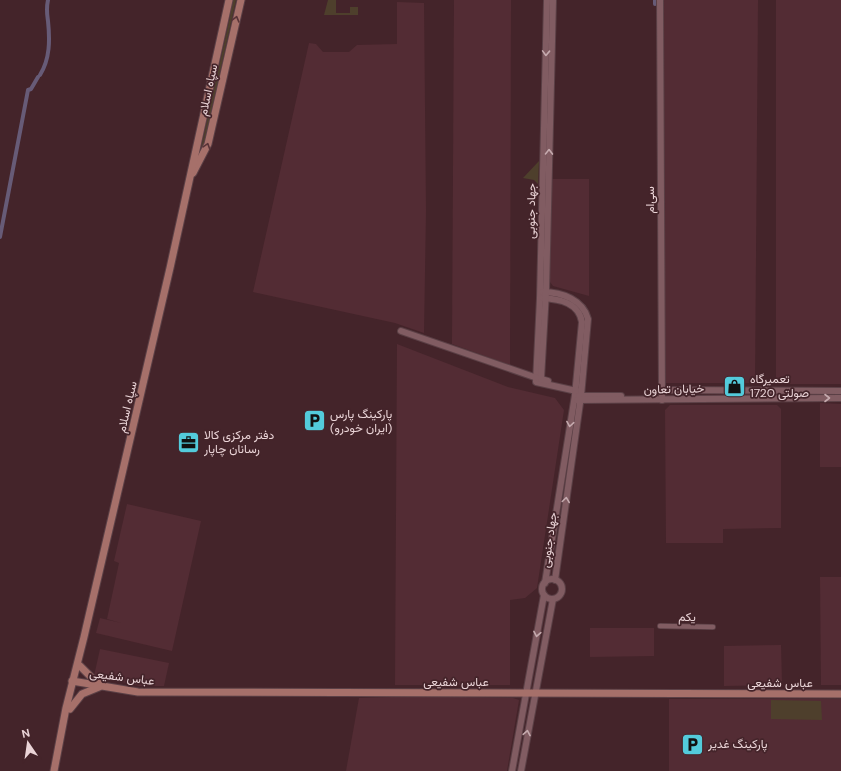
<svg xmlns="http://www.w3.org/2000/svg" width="841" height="771" font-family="'DM Sans',Vazirmatn,sans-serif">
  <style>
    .built { fill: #532c34 }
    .green { fill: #4e3f2c }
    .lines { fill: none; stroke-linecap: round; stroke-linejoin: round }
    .canal { stroke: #675b77; stroke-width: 4 }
    .minor-casing { stroke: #5b4046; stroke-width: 6 }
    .tertiary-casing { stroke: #5b4046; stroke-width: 8 }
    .secondary-casing { stroke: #5b4046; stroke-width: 9 }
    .minor { stroke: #815c62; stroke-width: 4.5 }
    .tertiary { stroke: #815c62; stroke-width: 6 }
    .secondary { stroke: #a6706a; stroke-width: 7 }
    .oneway { stroke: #583337 }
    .oneway2 { stroke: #c5aaae }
    .labels { text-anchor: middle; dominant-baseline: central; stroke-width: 3.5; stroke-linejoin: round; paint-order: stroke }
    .street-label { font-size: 12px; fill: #ead4d7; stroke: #44242a }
    .poi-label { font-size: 12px; fill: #ead4d7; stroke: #44242a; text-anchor: start }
  </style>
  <rect width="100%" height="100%" fill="#44242a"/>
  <g class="built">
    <path d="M454 0H511L510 365 452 344Z"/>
    <path d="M664 0H758L755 383H665Z"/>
    <rect x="776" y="0" width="65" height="384"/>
    <path d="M397 2 424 3 426 211 424 333 395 323 253 292 309 43 316 44 323 52H349L357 45 397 44Z"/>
    <path d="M552 179H589V296L553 286 548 279Z"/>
    <path d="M397 344 508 387 555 398 564 410 537 588 525 598 510 600V685H395Z"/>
    <path d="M820 403 841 404V467H820Z"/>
    <path d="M670 405H777L781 409V528L723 529V543H666L665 410Z"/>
    <path d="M127 504 201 521 172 651 96 633 100 618 121 623 107 619 119 563 114 561Z"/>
    <path d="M820 577H841V685H821Z"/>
    <path d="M590 628H654V656L590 657Z"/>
    <path d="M781 645 782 683 779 685 724 686V646Z"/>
    <path d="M100 649 169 663 164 686H140L94 676Z"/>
    <path d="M422 696 513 698 519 700 507 771H346L359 698Z"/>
    <rect x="669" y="699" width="172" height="72"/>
  </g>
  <g class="green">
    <path d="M232 0H236L202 153 201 148 230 17Z"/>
    <path d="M328 0H336V13H350V7H358V15H324Z"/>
    <path d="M539 161 538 184 534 180 523 178Z"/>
    <path d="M771 700 821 701 822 720 771 719Z"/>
  </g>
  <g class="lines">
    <g class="canal">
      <path d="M655 4V0"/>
      <path d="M40 75C50 59 50 40 48 21 47 13 46 9 48 0"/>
      <path d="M0 237 28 90 31 89 38 77"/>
    </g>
    <defs>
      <path id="minor" d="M660 626 713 627"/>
      <g id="tertiary">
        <path d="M547 0 540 298 536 382 581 392"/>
        <path d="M660 0 662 400"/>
        <path d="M543 292C562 292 583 300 588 319L581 396 555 580"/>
        <path d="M543 298C560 299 579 303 582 322L575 395 545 583"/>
        <path d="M401 331 540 379"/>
        <path d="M548 381 541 379 546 292 553 0"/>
        <path d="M662 390 841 391"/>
        <path d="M579 396H621"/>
        <path d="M577 400 841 398"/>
        <circle cx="552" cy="589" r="10"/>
        <path d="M512 771 544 595"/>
        <path d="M521 771 553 599"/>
      </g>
      <g id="secondary">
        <path d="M193 173 208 144 241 0"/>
        <path d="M80 666 93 679 102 684"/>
        <path d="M72 681 138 692 841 694"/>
        <path d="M70 709 82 694 99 687"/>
        <path d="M54 771 66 708 84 637 170 268 229 0"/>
      </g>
    </defs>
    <use href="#minor" class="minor-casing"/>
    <use href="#tertiary" class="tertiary-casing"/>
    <use href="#secondary" class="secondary-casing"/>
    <use href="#minor" class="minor"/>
    <use href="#tertiary" class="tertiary"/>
    <use href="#secondary" class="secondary"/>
  </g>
  <defs><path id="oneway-chevron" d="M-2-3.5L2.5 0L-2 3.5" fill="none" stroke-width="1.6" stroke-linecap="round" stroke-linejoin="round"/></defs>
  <g class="oneway">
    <use href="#oneway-chevron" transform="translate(236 19) rotate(-75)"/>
    <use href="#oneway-chevron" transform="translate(207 146) rotate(-72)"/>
  </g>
  <g class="oneway2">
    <use href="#oneway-chevron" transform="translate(546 53) rotate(92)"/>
    <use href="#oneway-chevron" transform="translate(549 152) rotate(-89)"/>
    <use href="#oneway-chevron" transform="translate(827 398)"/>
    <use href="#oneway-chevron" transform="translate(570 424) rotate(99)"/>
    <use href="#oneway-chevron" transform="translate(566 500) rotate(-82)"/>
    <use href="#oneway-chevron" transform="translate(537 634) rotate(100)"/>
    <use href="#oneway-chevron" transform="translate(527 733) rotate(-80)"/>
  </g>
  <defs>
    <symbol id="shop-square" viewBox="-11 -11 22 22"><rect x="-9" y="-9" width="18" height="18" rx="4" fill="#53cbdb" stroke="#44242a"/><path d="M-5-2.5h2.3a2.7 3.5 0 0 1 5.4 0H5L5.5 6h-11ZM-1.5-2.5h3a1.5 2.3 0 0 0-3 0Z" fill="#111"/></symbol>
    <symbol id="parking-square" viewBox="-11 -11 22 22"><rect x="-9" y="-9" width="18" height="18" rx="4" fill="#53cbdb" stroke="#44242a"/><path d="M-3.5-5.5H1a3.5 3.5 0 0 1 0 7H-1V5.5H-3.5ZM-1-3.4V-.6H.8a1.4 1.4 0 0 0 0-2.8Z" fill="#111"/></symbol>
    <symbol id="office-square" viewBox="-11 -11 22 22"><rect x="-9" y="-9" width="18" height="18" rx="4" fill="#53cbdb" stroke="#44242a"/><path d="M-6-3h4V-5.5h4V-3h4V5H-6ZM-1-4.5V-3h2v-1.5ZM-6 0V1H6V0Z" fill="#111"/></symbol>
  </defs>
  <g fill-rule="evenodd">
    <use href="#shop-square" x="722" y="374" width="25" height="25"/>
    <use href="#parking-square" x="302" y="408" width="25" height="25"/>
    <use href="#office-square" x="176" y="430" width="25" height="25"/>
    <use href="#parking-square" x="680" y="732" width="25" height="25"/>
  </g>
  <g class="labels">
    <g class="street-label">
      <text transform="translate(208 90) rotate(-78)">سپاه اسلام</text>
      <text transform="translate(650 200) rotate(-90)">سی‌ام</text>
      <text transform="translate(531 211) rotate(-89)">جهاد جنوبی</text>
      <text transform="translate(674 389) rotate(-1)">خیابان تعاون</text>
      <text transform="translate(127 407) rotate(-77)">سپاه اسلام</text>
      <text transform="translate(549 540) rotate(-82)">جهاد جنوبی</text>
      <text transform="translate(687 617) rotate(1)">یکم</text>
      <text transform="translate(122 677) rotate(7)">عباس شفیعی</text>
      <text x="456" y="682">عباس شفیعی</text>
      <text x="780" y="683">عباس شفیعی</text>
    </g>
    <g class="poi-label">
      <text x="750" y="379">تعمیرگاه<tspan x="750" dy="14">1720 صولتی</tspan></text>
      <text x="330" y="414">پارکینگ پارس<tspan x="330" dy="14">(ایران خودرو)</tspan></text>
      <text x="204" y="435">دفتر مرکزی کالا<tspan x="204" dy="14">رسانان چاپار</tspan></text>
      <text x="708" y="744">پارکینگ غدیر</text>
    </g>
  </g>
  <g transform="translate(28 743) rotate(347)" stroke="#44242a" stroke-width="3" paint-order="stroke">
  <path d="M0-3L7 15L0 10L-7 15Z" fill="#ead4d7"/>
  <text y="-6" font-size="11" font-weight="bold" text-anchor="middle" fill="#ead4d7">N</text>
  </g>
</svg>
